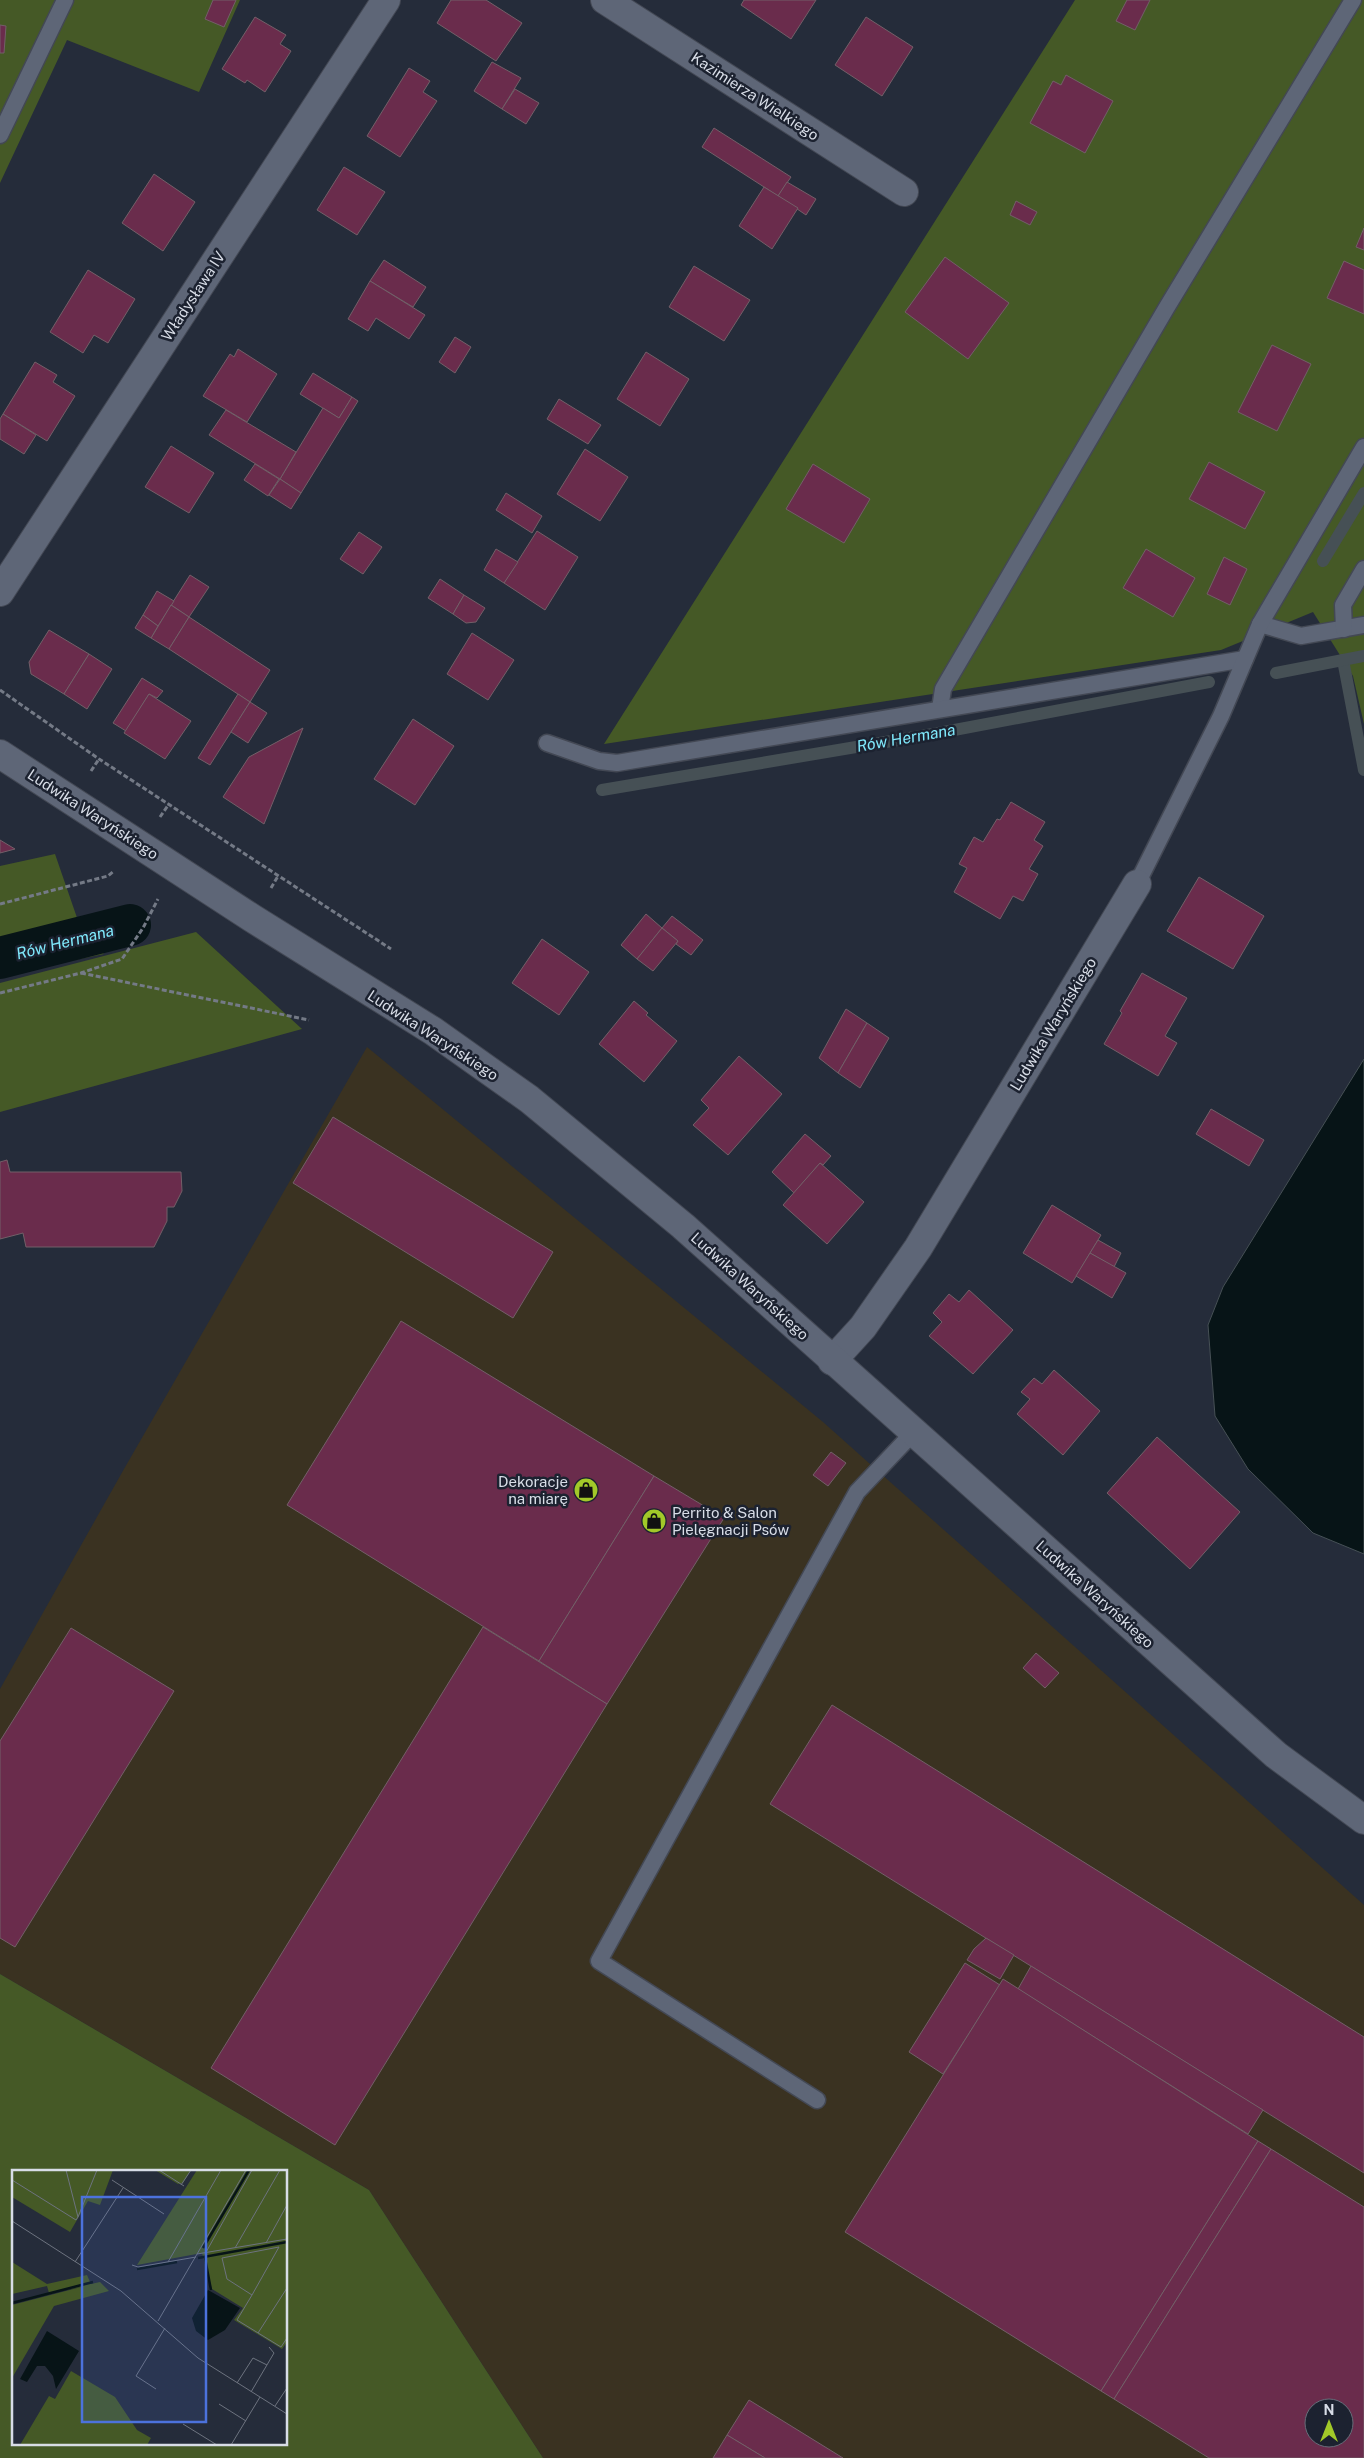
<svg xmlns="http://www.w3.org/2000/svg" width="1364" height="2458" font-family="'Public Sans',sans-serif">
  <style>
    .industrial { fill: #3a3221; fill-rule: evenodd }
    .green { fill: #455926; fill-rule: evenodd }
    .water { fill: #071417; stroke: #465055 }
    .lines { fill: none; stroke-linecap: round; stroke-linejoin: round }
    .stream { stroke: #465055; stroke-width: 12 }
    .canal { stroke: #071417; stroke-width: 42 }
    .building { fill: #6a2c4c; stroke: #735f68; fill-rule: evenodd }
    .service-casing { stroke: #434854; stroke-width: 19 }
    .minor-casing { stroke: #434854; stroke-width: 30 }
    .tertiary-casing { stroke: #434854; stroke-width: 30 }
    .path { stroke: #747a86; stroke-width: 3; stroke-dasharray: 5 2.5; stroke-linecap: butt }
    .service { stroke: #5e6677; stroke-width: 16 }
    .minor { stroke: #5e6677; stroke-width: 28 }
    .tertiary { stroke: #5e6677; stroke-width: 28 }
    .labels { text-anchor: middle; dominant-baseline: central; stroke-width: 5; stroke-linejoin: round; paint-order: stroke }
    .street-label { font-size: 15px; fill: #d8dde7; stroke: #1c2230 }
    .poi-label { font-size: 15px; fill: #d8dde7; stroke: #1c2230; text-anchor: end }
    .water-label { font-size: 16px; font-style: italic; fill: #7fe8fb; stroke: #1c2230 }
    .inset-river { fill: none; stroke: #071417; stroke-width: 2.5 }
    .inset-road { fill: none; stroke: #6d737f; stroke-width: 1 }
    .view { fill: #4c72dc; fill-opacity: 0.15; stroke: #4c72dc; stroke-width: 2.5 }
    .inset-edge { fill: none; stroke: #d8dde7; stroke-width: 2.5 }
  </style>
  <rect width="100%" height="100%" fill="#252c3a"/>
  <path class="industrial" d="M367 1047 823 1422 1364 1905V2458H543L369 2190 0 1974V1689L124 1469ZM1314 2408H1344V2438H1314Z"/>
  <g class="green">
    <path d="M0 0H240L199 92 67 40 0 183Z"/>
    <path d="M1075 0H1364V724L1353 676 1313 612 1221 650 604 744Z"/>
    <path d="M55 854 84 938 104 954 0 975V866Z"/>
    <path d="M196 932 302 1029 0 1112V983Z"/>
    <path d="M0 1974 369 2190 543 2458H0ZM14 2172H286V2444H14Z"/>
  </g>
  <path class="water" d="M1364 1059V1554L1313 1533 1248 1469 1215 1416 1208 1325 1223 1287Z"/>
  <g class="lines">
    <g class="stream">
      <path d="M1323 561 1364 493"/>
      <path d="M1343 660 1364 770"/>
      <path d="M1276 673 1364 656"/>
      <path d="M602 790 933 734 1209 682"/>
    </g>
    <path class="canal" d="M0 958 130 925"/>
  </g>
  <g class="building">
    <path d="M213 0H236L224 27 205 19Z"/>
    <path d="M451 0H486L522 23 496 61 437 23Z"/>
    <path d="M744 0H816L791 39 741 5Z"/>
    <path d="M1127 0H1150L1135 30 1116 21Z"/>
    <path d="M255 17 286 35 280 44 291 51 265 92 247 80 245 83 222 69Z"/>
    <path d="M866 17 913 47 882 96 835 65Z"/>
    <path d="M0 25 6 26 4 53H0Z"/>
    <path d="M492 62 521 78 502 109 474 91Z"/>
    <path d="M409 68 430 81 423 92 437 101 400 157 367 136Z"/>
    <path d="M1066 75 1113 101 1085 153 1030 123 1053 81 1061 85Z"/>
    <path d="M515 89 539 103 526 124 502 109Z"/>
    <path d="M714 128 791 177 778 196 702 147Z"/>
    <path d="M344 167 385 192 357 235 317 210Z"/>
    <path d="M154 174 195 202 163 251 122 223Z"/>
    <path d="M787 182 816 199 806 215 778 196Z"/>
    <path d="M764 187 798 208 772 249 739 226Z"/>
    <path d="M1016 201 1037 212 1030 225 1010 215Z"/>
    <path d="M1364 228V250L1356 247Z"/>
    <path d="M945 257 1009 303 968 359 905 312Z"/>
    <path d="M384 260 426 287 413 307 370 281Z"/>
    <path d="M1344 261 1364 270V314L1327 298Z"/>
    <path d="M694 266 750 300 724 341 669 307Z"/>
    <path d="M88 270 135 299 108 343 94 335 83 353 50 332Z"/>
    <path d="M370 281 425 315 409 339 376 318 368 331 348 319Z"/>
    <path d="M455 337 471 347 455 373 439 362Z"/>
    <path d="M1272 345 1311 364 1277 431 1238 412Z"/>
    <path d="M238 349 277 374 247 422 203 396 230 354 234 357Z"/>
    <path d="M646 352 689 379 660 426 617 399Z"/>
    <path d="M35 362 57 375 53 382 75 396 47 441 3 414Z"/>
    <path d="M313 373 352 397 339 418 300 394Z"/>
    <path d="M352 397 358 401 301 493 280 479 323 408 339 418Z"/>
    <path d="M559 399 601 425 588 444 547 419Z"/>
    <path d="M226 410 296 452 280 479 209 435Z"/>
    <path d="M3 414 36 435 24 454 0 439V419Z"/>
    <path d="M171 446 214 473 189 513 145 487Z"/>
    <path d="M585 449 628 477 600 521 557 494Z"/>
    <path d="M1209 462 1265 492 1245 529 1189 499Z"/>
    <path d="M255 464 279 479 268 496 244 480Z"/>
    <path d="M813 464 870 499 844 543 786 509Z"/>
    <path d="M280 479 301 493 291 509 269 495Z"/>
    <path d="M506 493 542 516 532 533 496 510Z"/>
    <path d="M537 531 578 557 545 610 504 583Z"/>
    <path d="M359 532 382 547 363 574 340 559Z"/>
    <path d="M496 549 518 562 504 583 484 570Z"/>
    <path d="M1146 549 1195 578 1173 617 1123 588Z"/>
    <path d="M1224 557 1247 569 1230 605 1207 594Z"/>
    <path d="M190 575 209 587 189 617 171 605Z"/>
    <path d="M440 579 464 595 453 614 428 598Z"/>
    <path d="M157 591 174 601 158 626 143 615Z"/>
    <path d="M464 595 485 608 476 622 466 623 453 614Z"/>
    <path d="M171 605 189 617 169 649 151 638Z"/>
    <path d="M143 615 158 626 151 638 135 628Z"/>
    <path d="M189 617 270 670 250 702 169 649Z"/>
    <path d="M49 630 89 654 64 694 31 674 29 662Z"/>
    <path d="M472 633 514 660 488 700 447 674Z"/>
    <path d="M89 654 112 669 87 709 64 694Z"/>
    <path d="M142 678 163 691 157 698 149 694 126 731 113 723Z"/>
    <path d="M149 694 191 721 165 759 124 733Z"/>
    <path d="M238 694 250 702 210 765 198 758Z"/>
    <path d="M250 702 267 713 248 743 231 732Z"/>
    <path d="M413 719 454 746 415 805 374 779Z"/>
    <path d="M303 728 264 824 223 797 249 757Z"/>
    <path d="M1011 802 1045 822 1034 840 1043 846 1029 869 1038 874 1023 901 1013 896 1000 919 954 892 967 868 959 864 974 837 983 842 997 819 1000 820Z"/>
    <path d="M0 840 15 849 0 853Z"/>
    <path d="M1199 877 1264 916 1233 969 1167 931Z"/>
    <path d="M646 914 662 928 637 959 621 945Z"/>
    <path d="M672 916 703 940 691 955 676 944 678 941 662 928Z"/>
    <path d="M662 928 678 941 653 971 637 959Z"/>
    <path d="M542 939 589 972 559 1015 512 983Z"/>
    <path d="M1142 973 1187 998 1165 1036 1177 1043 1158 1076 1104 1044 1122 1013 1120 1011Z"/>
    <path d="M634 1001 648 1013 646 1015 677 1041 644 1082 599 1044Z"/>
    <path d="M846 1009 867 1023 838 1073 819 1058Z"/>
    <path d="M867 1023 889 1038 860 1088 838 1073Z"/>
    <path d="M739 1056 782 1094 728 1155 693 1125 709 1108 701 1100Z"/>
    <path d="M1211 1109 1264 1140 1249 1166 1196 1134Z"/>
    <path d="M333 1117 553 1252 513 1318 293 1183Z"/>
    <path d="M805 1134 831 1156 823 1165 820 1163 794 1193 772 1172Z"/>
    <path d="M7 1160 10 1172H181L182 1191 174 1207H167V1221L154 1247H26L23 1233 0 1239V1162Z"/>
    <path d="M820 1163 864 1202 827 1244 783 1205Z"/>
    <path d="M1052 1205 1101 1235 1072 1283 1023 1253Z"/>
    <path d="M1098 1240 1121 1253 1114 1267 1090 1253Z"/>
    <path d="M1090 1253 1126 1273 1112 1298 1076 1276Z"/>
    <path d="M969 1290 1013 1330 973 1374 929 1336 942 1322 933 1313 949 1294 959 1302Z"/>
    <path d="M401 1321 654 1476 539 1661 287 1505Z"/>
    <path d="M1054 1370 1100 1411 1063 1455 1017 1414 1030 1399 1021 1392 1034 1378 1042 1384Z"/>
    <path d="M1157 1437 1240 1512 1190 1569 1107 1493Z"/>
    <path d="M831 1452 846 1463 828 1486 813 1475Z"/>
    <path d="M654 1476 724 1518 607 1704 539 1661Z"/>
    <path d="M483 1627 607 1704 335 2145 211 2068Z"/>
    <path d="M71 1628 174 1691 15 1947 0 1938V1741Z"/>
    <path d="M1036 1653 1059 1673 1045 1688 1023 1668Z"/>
    <path d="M832 1705 1364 2037V2173L770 1804Z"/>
    <path d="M986 1938 1014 1955 1000 1979 967 1960 974 1949Z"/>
    <path d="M965 1963 1000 1985 943 2074 909 2052Z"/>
    <path d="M1031 1966 1263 2110 1248 2134 1018 1989Z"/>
    <path d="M1003 1979 1258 2141 1101 2391 845 2232Z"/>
    <path d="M1258 2141 1271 2149 1114 2399 1101 2391Z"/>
    <path d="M1271 2149 1364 2207V2458H1209L1114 2399ZM1314 2408H1344V2438H1314Z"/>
    <path d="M749 2400 843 2458H765L727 2435Z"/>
    <path d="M727 2435 765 2458H713Z"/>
  </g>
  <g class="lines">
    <defs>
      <g id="service">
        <path d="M0 135 65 0"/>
        <path d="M1260 624 1301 636 1364 625"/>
        <path d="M1344 629 1343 605 1364 569"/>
        <path d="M940 709 943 689 1167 307 1353 0"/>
        <path d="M547 743 599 761 617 763 1245 659"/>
        <path d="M1137 884 1221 716 1260 624 1364 447"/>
        <path d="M817 2100 599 1961 857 1492 913 1433"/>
      </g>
      <g id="minor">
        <path d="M605 0 904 192"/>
        <path d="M0 592 386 0"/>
        <path d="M832 1361 863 1327 918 1248 1137 884"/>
      </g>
      <path id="tertiary" d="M0 754 252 918 433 1031 529 1099 683 1226 1276 1755 1364 1820"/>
    </defs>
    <use href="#service" class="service-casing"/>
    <use href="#minor" class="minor-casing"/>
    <use href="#tertiary" class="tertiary-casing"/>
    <g class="path">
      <path d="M0 690 99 759 391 949"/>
      <path d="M91 771 99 759"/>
      <path d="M160 817 169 804"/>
      <path d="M271 888 278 876"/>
      <path d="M0 904 108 876 114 871"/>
      <path d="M81 973 309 1020"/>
      <path d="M0 993 81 973 122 959 143 928 158 899"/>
    </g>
    <use href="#service" class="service"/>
    <use href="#minor" class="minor"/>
    <use href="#tertiary" class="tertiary"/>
  </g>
  <defs>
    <symbol id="shop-disc" viewBox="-11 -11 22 22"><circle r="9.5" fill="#a2c929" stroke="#1c2230"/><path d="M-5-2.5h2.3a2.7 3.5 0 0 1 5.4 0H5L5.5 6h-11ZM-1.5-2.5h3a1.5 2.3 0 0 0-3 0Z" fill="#111"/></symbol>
  </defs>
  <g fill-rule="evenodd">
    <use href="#shop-disc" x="572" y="1476" width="28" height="28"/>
    <use href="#shop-disc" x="640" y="1507" width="28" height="28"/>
  </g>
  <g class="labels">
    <g class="street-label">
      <text transform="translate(755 96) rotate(33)">Kazimierza Wielkiego</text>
      <text transform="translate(193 296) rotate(-57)">Władysława IV</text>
      <text transform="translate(93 814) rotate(33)">Ludwika Waryńskiego</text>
      <text transform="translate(1053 1024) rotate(-59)">Ludwika Waryńskiego</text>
      <text transform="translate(433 1035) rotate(33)">Ludwika Waryńskiego</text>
      <text transform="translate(750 1286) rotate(42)">Ludwika Waryńskiego</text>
      <text transform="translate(1095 1594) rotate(42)">Ludwika Waryńskiego</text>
    </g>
    <g class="poi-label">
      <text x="568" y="1481">Dekoracje<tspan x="568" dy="17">na miarę</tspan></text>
      <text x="672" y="1512" text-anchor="start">Perrito &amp; Salon<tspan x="672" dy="17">Pielęgnacji Psów</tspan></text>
    </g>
    <g class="water-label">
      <text transform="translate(906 738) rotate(-10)">Rów Hermana</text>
      <text transform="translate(65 942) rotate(-14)">Rów Hermana</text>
    </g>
  </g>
  <g transform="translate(12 2170)">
    <rect width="275" height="275" fill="#252c3a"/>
    <path d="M0 0H101L88 35 76 31 58 62 0 27ZM143 0H179L171 13 166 14ZM185 0H275V172L270 179 222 150 231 138 200 119 190 83 125 95ZM0 92 35 114 75 105 79 114 88 112 97 121 42 136 0 208V135L69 117 37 123 35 116 0 124ZM59 201 103 227 125 260 139 268 135 275H8L37 226 43 229Z" fill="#455926"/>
    <path d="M196 120 228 138 213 160 196 170 184 161 180 148ZM35 161 67 181 44 219 41 206 33 196H25L15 212 8 209Z" fill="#071417"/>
    <path class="inset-river" d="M191 78 237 0M186 88 275 72M193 88 199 120M125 99 165 92M0 133 81 112"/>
    <path class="inset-road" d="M54 0 66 47 85 0M147 0 172 16M0 10 64 50 66 47M100 10 152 44M169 15 179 0M0 51 109 121 186 188 275 244M254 73 275 35M267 77 240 125 215 109 210 88ZM223 78 268 0M185 84 275 69M193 84 240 0M63 92 111 18M156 92 209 0M120 95 126 97 184 87M240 125 225 150 269 177 275 168M146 151 234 0M246 163 275 118M225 213 241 188 255 195M144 219 124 206 153 158M239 222 262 183 257 177M207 234 234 251M263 236 275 218M171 254 205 275M219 275 248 227"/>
    <path class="view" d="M70 27H194V252H70Z"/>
    <rect width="275" height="275" class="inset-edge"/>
  </g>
  <g transform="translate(1329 2423)"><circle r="24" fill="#1c2230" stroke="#676d79"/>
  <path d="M0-4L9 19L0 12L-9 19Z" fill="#a2c929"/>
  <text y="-8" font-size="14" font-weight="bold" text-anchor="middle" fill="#d8dde7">N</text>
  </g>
</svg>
